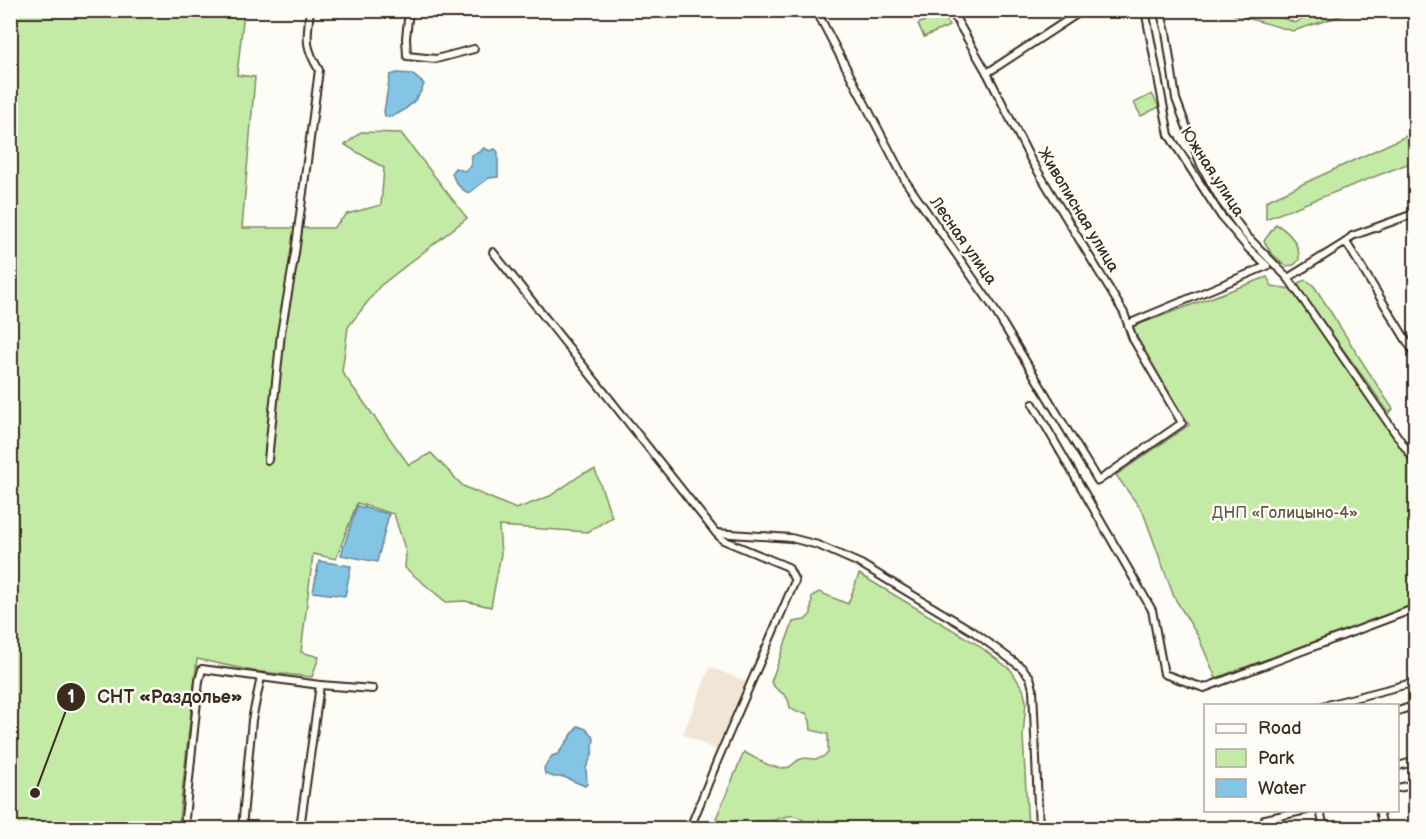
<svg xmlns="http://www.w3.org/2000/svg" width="1426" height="839" font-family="'Balsamiq Sans',sans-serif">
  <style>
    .built { fill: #f2e5d6 }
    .green { fill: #c3eba6; stroke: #7f8a62; stroke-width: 1.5 }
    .water { fill: #84c4e5; stroke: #678695; stroke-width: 1.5 }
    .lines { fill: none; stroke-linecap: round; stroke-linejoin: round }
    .street-casing { stroke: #3b2a1e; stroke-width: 10 }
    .street { stroke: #fdfcf7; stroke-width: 6 }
    .labels { text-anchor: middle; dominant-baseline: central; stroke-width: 5; stroke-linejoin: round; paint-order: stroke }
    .street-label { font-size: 16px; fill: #3b2a1e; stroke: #fdfcf7 }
    .park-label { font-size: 16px; fill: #5d5a40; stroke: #fdfcf7 }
    .leader { fill: none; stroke: #3b2a1e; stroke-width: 2 }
    .callout-dot { fill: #3b2a1e; stroke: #fdfcf7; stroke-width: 2 }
    .mark-label { font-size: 18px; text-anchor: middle; font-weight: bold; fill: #fff }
    .callout-label { font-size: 18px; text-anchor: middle; font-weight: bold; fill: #3b2a1e; stroke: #fdfcf7; stroke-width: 5; stroke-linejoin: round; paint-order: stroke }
  </style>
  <rect width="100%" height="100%" fill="#fdfcf7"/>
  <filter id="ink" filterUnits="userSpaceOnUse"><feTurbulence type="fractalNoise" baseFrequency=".0167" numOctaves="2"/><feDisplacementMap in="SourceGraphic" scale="12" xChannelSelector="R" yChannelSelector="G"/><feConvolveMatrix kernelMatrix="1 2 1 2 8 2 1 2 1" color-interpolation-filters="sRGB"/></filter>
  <g filter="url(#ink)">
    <path class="built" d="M710 667 747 682 717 751 683 734Z"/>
    <g class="green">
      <path d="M10 11H244L237 75 255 77 242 228H333L347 214 381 205 384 168 345 145 361 132 401 133 467 218 380 286 348 327 342 372 409 465 431 453 463 486 516 509 550 496 584 473 595 470 612 517 588 532 499 526 501 554 491 607 465 601 446 602 405 568 406 552 394 514 357 503 336 559 313 554 301 652 319 657 312 677 253 671 197 659 178 828H11Z"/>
      <path d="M1222 11H1266L1295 23 1318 11H1356L1293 31Z"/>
      <path d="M943 13 949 26 924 37 918 24Z"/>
      <path d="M1152 94 1159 107 1141 116 1134 103Z"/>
      <path d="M1415 132V161L1266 219V201Z"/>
      <path d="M1276 224C1289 232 1300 243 1299 260L1294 265 1286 266 1271 253 1264 241Z"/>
      <path d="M1267 277 1272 286 1291 289 1415 468V604L1216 678 1198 636 1174 597 1143 512 1116 475 1189 425 1129 328Z"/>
      <path d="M1305 280C1311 282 1315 287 1318 292 1343 331 1367 371 1393 409L1389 413 1296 284Z"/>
      <path d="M859 574 975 643 1011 670 1023 689 1026 701 1023 736 1028 828H814C808 824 802 817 794 816 788 815 781 818 775 820 764 822 751 818 743 828H712L744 752C756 758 775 772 789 767 794 765 796 760 801 759 814 756 814 764 828 753V734L811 730 810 721 806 713 797 712 790 708C788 690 778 695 771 682L793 622 805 620 811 614 812 596 819 592 848 604Z"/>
    </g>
    <g class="water">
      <path d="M397 73 412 74 424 84C420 98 404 114 388 117L385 116 384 112 390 75Z"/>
      <path d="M484 148 490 151 495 149 498 152V177L489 178 469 193C461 190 453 181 452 172L455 168 464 171 471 166 472 155 480 152Z"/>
      <path d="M357 506 389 514 377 562 341 555Z"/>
      <path d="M319 561 351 566 345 596 313 592Z"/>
      <path d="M578 726 586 729 594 738 592 755 586 768 587 784 585 786 564 777H554L545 774 544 768 552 756 558 754Z"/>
    </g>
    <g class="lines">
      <defs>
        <g id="street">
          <path d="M409 10 406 38 407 56 436 59 474 49"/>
          <path d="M470 10 476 14 485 10"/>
          <path d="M816 10 906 182 991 304 1098 481 1182 423 1133 339 1124 313 1031 160 987 73 951 10"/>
          <path d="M1160 10 1166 32 1176 99 1201 165 1221 201 1246 235 1288 278 1416 463"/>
          <path d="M987 73 1077 14 1087 10"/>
          <path d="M1346 242 1416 356"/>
          <path d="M493 252 716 533 791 538 818 545 861 564 974 632 1021 667 1030 677 1033 689 1039 828"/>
          <path d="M1288 278 1346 242 1352 236 1416 213"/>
          <path d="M1128 324 1267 266 1248 248 1221 216 1169 135 1145 10"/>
          <path d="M1033 404 1152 610 1164 674 1204 688 1416 608"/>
          <path d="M268 460 281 333 295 253 319 70C304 45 307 39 310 10"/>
          <path d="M1323 706 1416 682"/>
          <path d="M1398 711 1416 705"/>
          <path d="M1398 766 1416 761"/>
          <path d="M1398 788 1416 784"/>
          <path d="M1320 810 1324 828"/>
          <path d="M1379 810 1383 828"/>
          <path d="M184 828 199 681 202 669 320 685"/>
          <path d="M242 828 252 720 261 677"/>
          <path d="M300 828 320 685 373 689"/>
          <path d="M690 828 718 759 795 581 788 567 723 540 716 533"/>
          <path d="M1271 828 1265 819 1307 810"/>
        </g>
      </defs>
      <use href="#street" class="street-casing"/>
      <use href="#street" class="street"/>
    </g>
  </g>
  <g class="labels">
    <g class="street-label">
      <text transform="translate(1212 172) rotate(57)">Южная улица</text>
      <text transform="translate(1078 210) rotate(59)">Живописная улица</text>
      <text transform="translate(963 241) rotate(55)">Лесная улица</text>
    </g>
    <g class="park-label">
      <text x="1285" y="513">ДНП «Голицыно-4»</text>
    </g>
  </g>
  <path class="leader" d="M35 793L71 697"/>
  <g class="callout-dot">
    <circle cx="35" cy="793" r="6"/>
    <circle cx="71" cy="697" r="15"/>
  </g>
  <g class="mark-label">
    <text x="71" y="703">1</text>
  </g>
  <g class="callout-label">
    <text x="170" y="703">СНТ «Раздолье»</text>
  </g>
  <rect width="1426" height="839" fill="none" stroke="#fdfcf7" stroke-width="36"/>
  <rect x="18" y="18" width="1390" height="803" fill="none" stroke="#3b2a1e" stroke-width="2" filter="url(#ink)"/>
  <rect x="1204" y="704" width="195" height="108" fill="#fdfcf7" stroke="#afa8a0" stroke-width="1.5"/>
  <rect x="1216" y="724" width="30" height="9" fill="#fdfcf7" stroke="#afa8a0" stroke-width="1.5"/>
  <text x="1258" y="734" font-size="18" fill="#3b2a1e">Road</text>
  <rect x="1216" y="749" width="30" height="18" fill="#c3eba6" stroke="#afa8a0" stroke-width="1.5"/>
  <text x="1258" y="764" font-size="18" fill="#3b2a1e">Park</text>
  <rect x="1216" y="779" width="30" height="18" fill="#84c4e5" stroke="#afa8a0" stroke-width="1.5"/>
  <text x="1258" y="794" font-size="18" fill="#3b2a1e">Water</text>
</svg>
